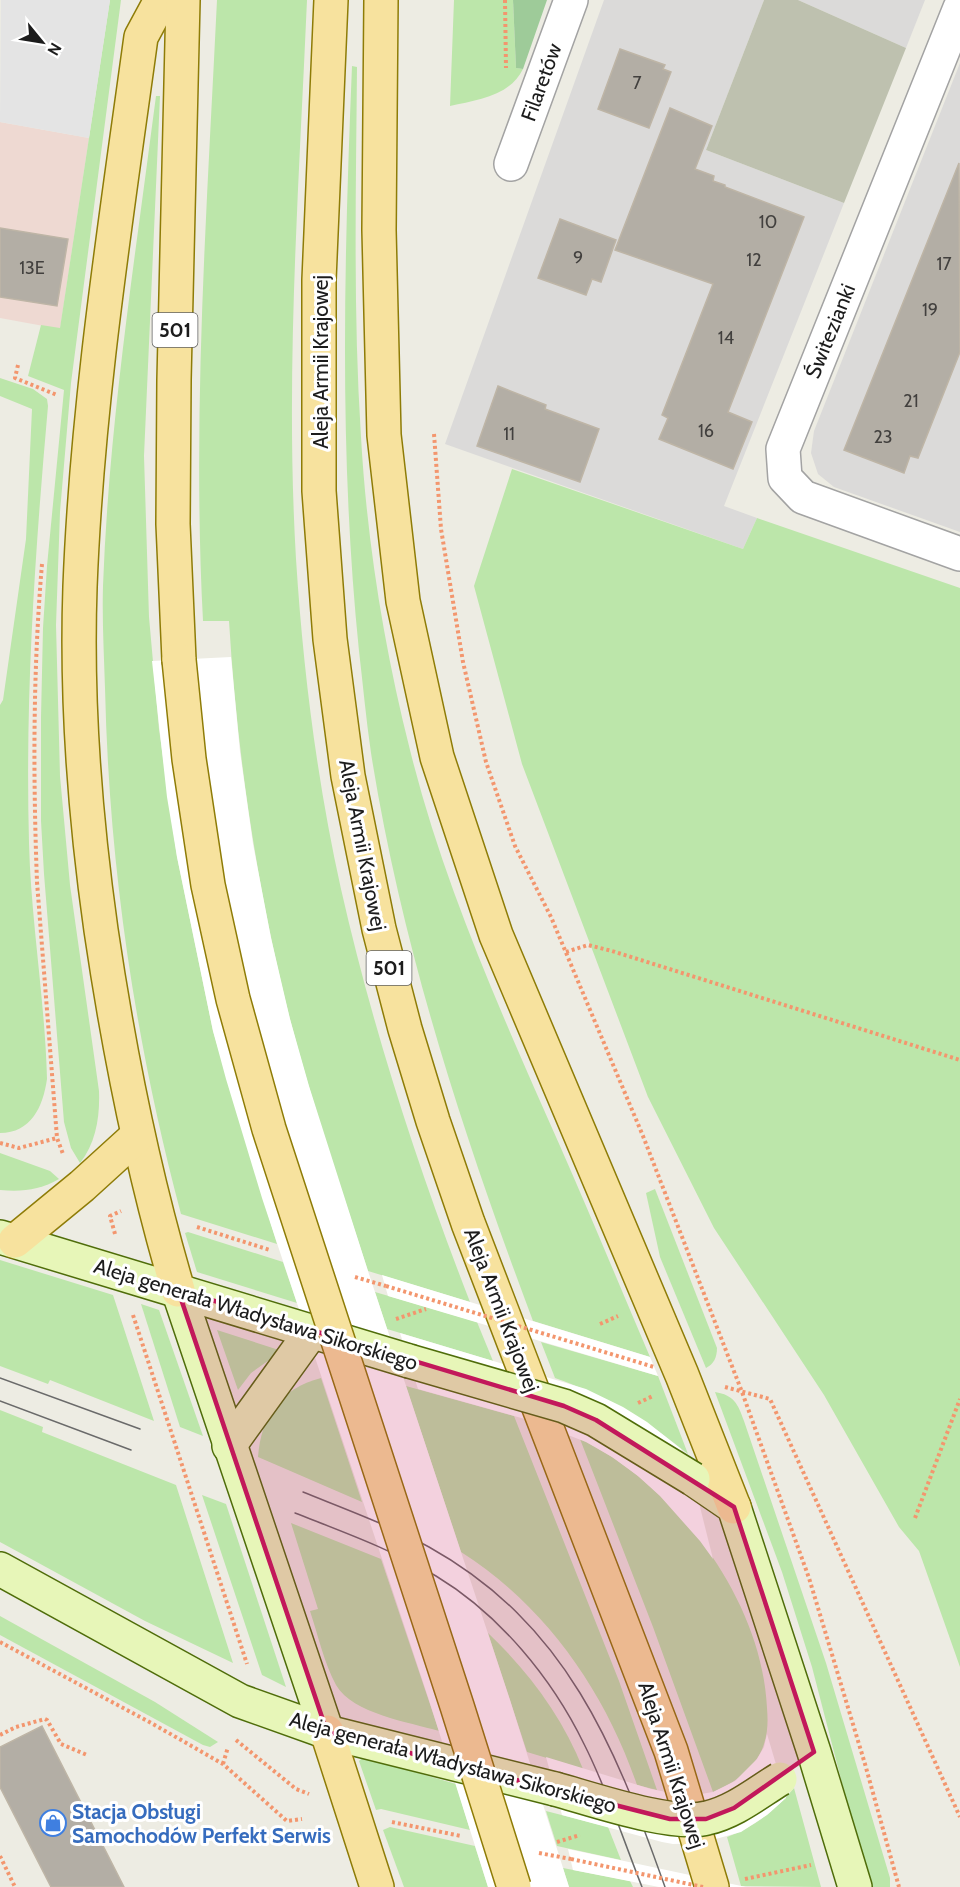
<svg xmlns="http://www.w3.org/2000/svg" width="960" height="1887" font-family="Cabin,sans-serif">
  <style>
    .residential { fill: #dbdad9 }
    .commercial { fill: #eed9d2 }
    .construction { fill: #bec1af }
    .grass { fill: #bce6aa }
    .forest { fill: #9ecb99 }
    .parking { fill: #e4e4e4 }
    .pier { fill: #fff }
    .building { fill: #b3aea5; stroke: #beb5a6; stroke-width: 1.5 }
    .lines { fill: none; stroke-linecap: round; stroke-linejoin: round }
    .street-casing { stroke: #a3a3a3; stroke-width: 36 }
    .secondary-casing { stroke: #4f6d0a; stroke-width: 36 }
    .primary-casing { stroke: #8e7c07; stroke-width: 36 }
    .path { stroke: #f3966e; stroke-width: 4; stroke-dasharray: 3 3; stroke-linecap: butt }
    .street { stroke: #fff; stroke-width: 33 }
    .secondary { stroke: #e7f6b8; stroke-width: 33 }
    .primary { stroke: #f7e29e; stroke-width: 33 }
    .tram { stroke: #6a6a6a; stroke-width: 1.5 }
    .secondary-bridge-casing { stroke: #4f6d0a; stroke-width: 36; stroke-linecap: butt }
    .primary-bridge-casing { stroke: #8e7c07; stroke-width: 36; stroke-linecap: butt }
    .path-bridge { stroke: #f3966e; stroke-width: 4; stroke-dasharray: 3 3; stroke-linecap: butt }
    .secondary-bridge { stroke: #e7f6b8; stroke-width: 33 }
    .primary-bridge { stroke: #f7e29e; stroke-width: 33 }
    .marked { fill: #c2185b; fill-opacity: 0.2; stroke: #c2185b; stroke-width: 4.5; stroke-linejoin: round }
    .labels { text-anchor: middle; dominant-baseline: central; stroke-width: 6; stroke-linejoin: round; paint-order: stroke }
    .number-label { font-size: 18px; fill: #42403e }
    .shield { fill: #fff; stroke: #606060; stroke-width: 1.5 }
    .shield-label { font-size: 20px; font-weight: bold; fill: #1c1c1c }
    .street-label { font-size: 21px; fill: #1c1c1c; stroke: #fff }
    .shop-label { font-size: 21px; font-weight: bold; fill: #366cbe; stroke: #fff; text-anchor: start }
  </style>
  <rect width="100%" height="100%" fill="#edece3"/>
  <g class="residential">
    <path d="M604 0H764L706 150 844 203 724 506 757 518 743 549 445 444Z"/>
    <path d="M798 0H925L906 48Z"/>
    <path d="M960 63V532L834 487 818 474 811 453 814 431Z"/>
  </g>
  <path class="commercial" d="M0 122 89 138 60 329 0 318Z"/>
  <path class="construction" d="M764 0H798L906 48 844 203 706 150Z"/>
  <g class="grass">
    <path d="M110 0H121L71 383 60 512 56 625 60 776 70 885 99 1091C100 1117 96 1143 80 1163L71 1148 64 1122 44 874 41 821V717L43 628 47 566 64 390 28 376 41 325 60 328Z"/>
    <path d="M217 0H307C299 186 285 373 296 559 303 669 317 781 341 889 373 1030 418 1168 470 1302L368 1271C341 1187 312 1104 290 1019 257 889 237 755 229 621H203C192 414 207 207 217 0Z"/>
    <path d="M454 0H513L516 68 523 69C510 96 477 100 450 106Z"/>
    <path d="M352 66 357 67C356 190 353 314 361 437 367 542 384 647 410 750 444 887 503 1017 560 1146 591 1216 620 1287 650 1357L533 1321C464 1137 402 949 371 753 366 719 363 685 359 651 339 457 344 261 352 66Z"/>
    <path d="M156 96H160L144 456 149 617 159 729 177 857 213 1031 277 1244 181 1214C135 1041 109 867 105 688 104 654 102 620 103 586 109 422 135 259 156 96Z"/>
    <path d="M0 378 33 389 47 399 48 406C35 552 25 696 29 843 31 922 45 1000 47 1079 43 1107 31 1133 0 1133V705L3 700 26 539 32 409 0 396Z"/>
    <path d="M512 469 743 549 757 518 960 588V1667L919 1551 899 1527 824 1395 714 1228 648 1097 522 764 474 586Z"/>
    <path d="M0 1153 50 1171 59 1179C40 1190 22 1192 0 1190Z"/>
    <path d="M655 1189 717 1348C717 1357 714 1364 706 1368L660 1257 646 1193Z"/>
    <path d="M188 1232 283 1262 297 1303 197 1272 185 1233Z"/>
    <path d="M0 1260 113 1295 154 1421 50 1380 48 1384 0 1366Z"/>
    <path d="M375 1292 477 1322 493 1361 387 1329Z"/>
    <path d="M141 1304 159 1310 203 1436 180 1427Z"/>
    <path d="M217 1330 282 1351 251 1373 238 1390Z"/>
    <path d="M541 1342 658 1376 688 1454C644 1418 608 1397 555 1378Z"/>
    <path d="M321 1378 362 1502 258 1457C261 1416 280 1389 321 1378Z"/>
    <path d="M406 1386 514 1416 619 1681 657 1790 637 1785C605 1691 545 1605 461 1552Z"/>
    <path d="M715 1392C734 1395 738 1404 744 1421L826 1663 890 1878V1887H869L812 1667 782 1572Z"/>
    <path d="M0 1410 43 1427 42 1432 176 1485 233 1663 145 1621 0 1542Z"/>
    <path d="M580 1439C627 1461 669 1500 701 1541 737 1589 764 1647 767 1708 768 1720 768 1732 764 1744 757 1767 734 1784 713 1792L653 1627Z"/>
    <path d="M202 1495 226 1504 286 1687 262 1675Z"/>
    <path d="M291 1523 381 1559 439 1731C409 1722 353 1714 336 1685 324 1663 318 1635 310 1611L318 1609Z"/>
    <path d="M0 1616 155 1702 218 1742 210 1747 203 1745 0 1635Z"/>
    <path d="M488 1633C529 1672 562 1716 583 1769L527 1752Z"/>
    <path d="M363 1757 456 1784 470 1830 381 1809 376 1810 359 1761Z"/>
    <path d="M794 1788 821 1887 741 1886 727 1837C754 1827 776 1810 794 1788Z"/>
    <path d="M546 1811 608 1827 621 1860 557 1846Z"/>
    <path d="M390 1827 475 1846 488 1887H404L383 1830Z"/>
    <path d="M563 1868 630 1881 633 1887H569Z"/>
  </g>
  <path class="forest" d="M513 0H547L523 69 516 68Z"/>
  <path class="parking" d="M1 0H110L89 138 0 122Z"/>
  <g class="pier">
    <path d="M231 657 240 752 253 844 271 938 290 1019 309 1086 368 1271 510 1700 569 1887H488L428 1697 262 1198 226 1079 213 1031 177 857 167 797 152 661Z"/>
    <path d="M382 1275 650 1357 658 1376 388 1296Z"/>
    <path d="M400 1333 586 1389 623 1407 647 1422 681 1449 693 1479 713 1559 700 1541 660 1496 638 1476 612 1457 586 1442 532 1421 418 1389Z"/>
    <path d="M767 1734 786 1798 767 1815 741 1832 701 1843 673 1844 662 1842 562 1815 546 1757 651 1789 676 1794 695 1795 713 1792 735 1781 757 1759 764 1747Z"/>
    <path d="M568 1849 746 1887H659L573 1870Z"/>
  </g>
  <g class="building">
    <path d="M620 49 665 65 663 69 671 72 649 128 598 109Z"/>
    <path d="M670 108 712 126 695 169 714 176 713 181 725 185V187L804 217 728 412 752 422 733 469 659 439 668 418 662 415 713 284 615 250Z"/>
    <path d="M959 163 960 352 918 458 910 456 904 473 844 450Z"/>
    <path d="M560 219 616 240 601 282 592 279 586 295 538 278Z"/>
    <path d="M0 228 68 239 57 306 0 297Z"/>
    <path d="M498 386 546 405 545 409 599 429 580 482 477 446Z"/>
    <path d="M42 1726 124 1887H51L0 1787V1747Z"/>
  </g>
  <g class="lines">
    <defs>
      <g id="street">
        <path d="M960 8 783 449 785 478 803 497 960 554"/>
        <path d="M511 164 571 0"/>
      </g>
      <g id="secondary">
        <path d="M0 1237 409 1361"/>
        <path d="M178 1290 327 1732"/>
        <path d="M229 1446 312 1331"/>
        <path d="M693 1479 734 1507 814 1752 855 1887"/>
        <path d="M0 1569 240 1701 327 1732 555 1789"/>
      </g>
      <g id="primary">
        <path d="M161 0 141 37C116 220 87 403 80 587 76 701 85 817 101 930 119 1052 143 1172 178 1290"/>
        <path d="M331 0 319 280V491L330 639 348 776 379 929 405 1029 433 1121 468 1223 671 1751 712 1887"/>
        <path d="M381 0 379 230 384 435 403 601 437 757 496 935 682 1375 734 1507"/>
        <path d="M179 660 173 524 174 380 183 0"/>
        <path d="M15 1241 82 1186 137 1136"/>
        <path d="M327 1732 377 1887"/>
      </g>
    </defs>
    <use href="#street" class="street-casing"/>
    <use href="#secondary" class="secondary-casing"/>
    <use href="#primary" class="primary-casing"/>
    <g class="path">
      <path d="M505 0 506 68"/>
      <path d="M18 365 15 378 57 395"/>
      <path d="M434 434 441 529 463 662 486 762 515 846 551 917 643 1136 742 1392 809 1578 865 1764 899 1887"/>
      <path d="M42 564C33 670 33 775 37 882L57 1138 63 1154"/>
      <path d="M566 952 588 945 612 951 960 1060"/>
      <path d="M0 1143 19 1148 57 1138"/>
      <path d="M197 1227 270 1250"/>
      <path d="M115 1234 110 1216 121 1211"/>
      <path d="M355 1277 386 1286"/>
      <path d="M133 1315 247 1664"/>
      <path d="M396 1319 426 1309"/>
      <path d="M600 1324 618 1316"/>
      <path d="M725 1387 770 1399 960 1817"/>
      <path d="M638 1403 653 1396"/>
      <path d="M915 1518 960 1399"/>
      <path d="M0 1642 153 1724 223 1764 287 1821 302 1819"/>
      <path d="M0 1735 16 1727 45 1719 47 1720 61 1744 87 1755"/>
      <path d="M236 1740 296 1789 309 1794"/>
      <path d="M223 1764 228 1747"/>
      <path d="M392 1822 461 1836"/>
      <path d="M557 1842 580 1835"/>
      <path d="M539 1853 571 1859"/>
      <path d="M0 1856 15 1887"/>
      <path d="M745 1879 811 1865"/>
    </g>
    <use href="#street" class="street"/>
    <use href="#secondary" class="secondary"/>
    <use href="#primary" class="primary"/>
    <g class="tram">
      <path d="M0 1378 140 1429"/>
      <path d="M0 1401 131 1450"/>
      <path d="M303 1492C345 1509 389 1525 429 1547 567 1624 615 1746 665 1887"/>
      <path d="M295 1513C343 1532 391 1549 436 1576 499 1614 552 1678 584 1744 607 1789 623 1839 642 1887"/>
    </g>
    <defs>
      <g id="secondary-bridge">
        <path d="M409 1361 564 1406 596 1420 693 1479"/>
        <path d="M555 1789C592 1799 672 1827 707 1818 734 1812 757 1793 780 1779"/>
      </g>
      <path id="primary-bridge" d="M179 660 189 759 208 885 233 999 269 1129 457 1706 514 1887"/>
    </defs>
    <use href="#secondary-bridge" class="secondary-bridge-casing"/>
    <use href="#primary-bridge" class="primary-bridge-casing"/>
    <g class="path-bridge">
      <path d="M386 1286 654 1367"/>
      <path d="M571 1859 703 1887"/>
    </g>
    <use href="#secondary-bridge" class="secondary-bridge"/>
    <use href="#primary-bridge" class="primary-bridge"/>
  </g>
  <path class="marked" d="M178 1290 564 1406 596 1420 734 1507 814 1752 734 1808 706 1819H670L327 1732Z"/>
  <defs>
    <symbol id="shop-ring" viewBox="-11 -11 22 22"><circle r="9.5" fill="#fff" stroke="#3f7fe0" stroke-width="1.5"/><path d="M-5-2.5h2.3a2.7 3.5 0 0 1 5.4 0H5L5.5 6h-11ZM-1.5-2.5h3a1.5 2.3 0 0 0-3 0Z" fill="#3f7fe0"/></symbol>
  </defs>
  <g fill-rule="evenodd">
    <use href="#shop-ring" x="38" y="1808" width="30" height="30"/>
  </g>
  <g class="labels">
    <g class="number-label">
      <text x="637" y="83">7</text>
      <text x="768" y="222">10</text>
      <text x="578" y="258">9</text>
      <text x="754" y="260">12</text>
      <text x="944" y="264">17</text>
      <text x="32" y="268">13E</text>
      <text x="930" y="310">19</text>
      <text x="726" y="338">14</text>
      <text x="911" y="401">21</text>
      <text x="706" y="431">16</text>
      <text x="509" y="434">11</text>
      <text x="883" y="437">23</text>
    </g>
    <g class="shield">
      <rect x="152.5" y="313" width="45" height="34" rx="4.5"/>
      <rect x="366.5" y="951" width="45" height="34" rx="4.5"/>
    </g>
    <g class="shield-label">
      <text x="175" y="330">501</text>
      <text x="389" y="968">501</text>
    </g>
    <g class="street-label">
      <text transform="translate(541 82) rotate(-70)">Filaretów</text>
      <text transform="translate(830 331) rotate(-68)">Świtezianki</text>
      <text transform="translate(320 362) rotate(-90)">Aleja Armii Krajowej</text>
      <text transform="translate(363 845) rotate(79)">Aleja Armii Krajowej</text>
      <text transform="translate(502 1310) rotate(69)">Aleja Armii Krajowej</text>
      <text transform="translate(256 1314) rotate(17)">Aleja generała Władysława Sikorskiego</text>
      <text transform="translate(453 1762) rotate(15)">Aleja generała Władysława Sikorskiego</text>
      <text transform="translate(672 1765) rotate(72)">Aleja Armii Krajowej</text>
    </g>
    <g class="shop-label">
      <text x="72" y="1811">Stacja Obsługi<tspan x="72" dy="24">Samochodów Perfekt Serwis</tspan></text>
    </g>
  </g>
  <g transform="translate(42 42) rotate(120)" stroke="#ffffff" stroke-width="4.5" paint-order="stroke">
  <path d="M0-4.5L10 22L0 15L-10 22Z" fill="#1c1c1c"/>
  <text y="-9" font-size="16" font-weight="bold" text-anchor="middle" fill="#1c1c1c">N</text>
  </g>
</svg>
